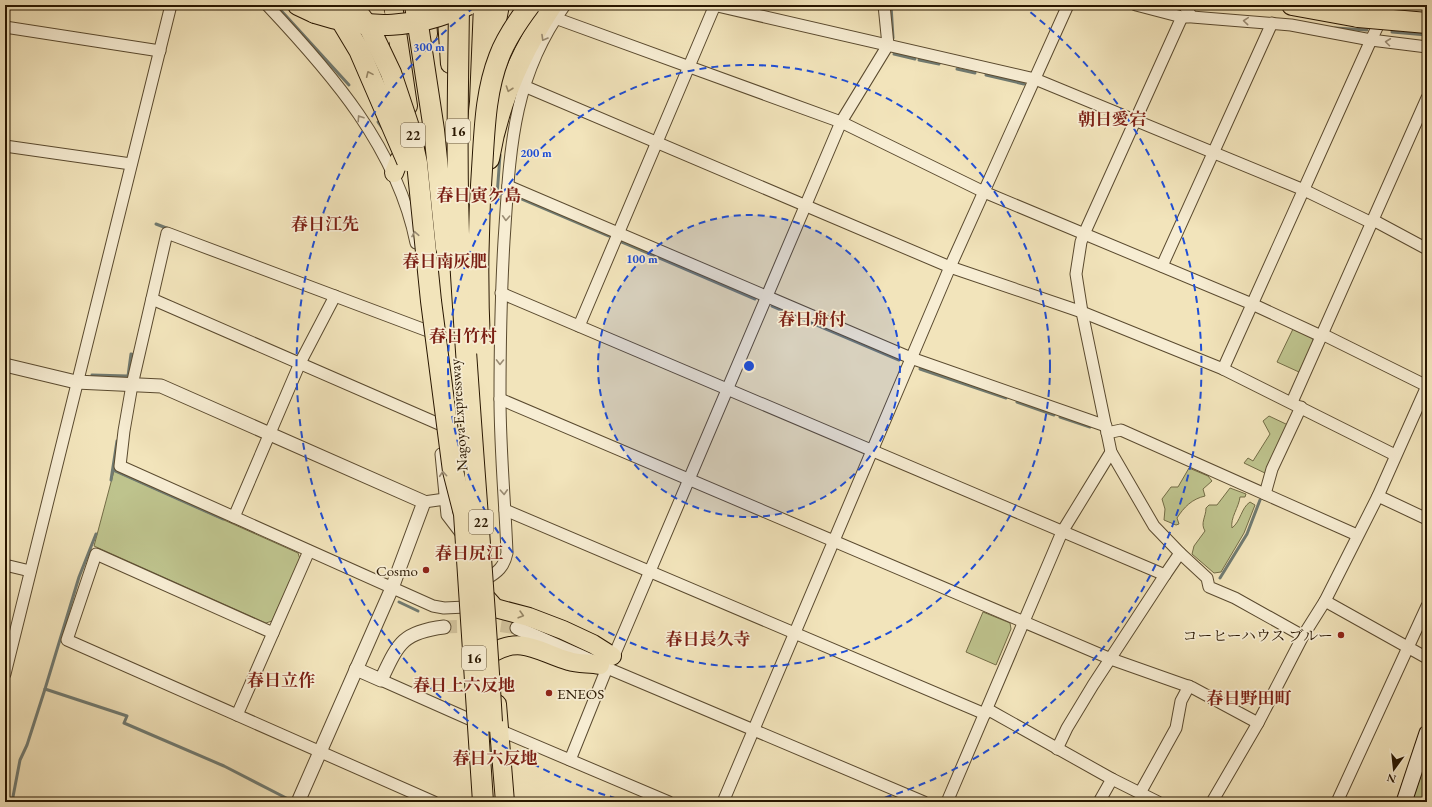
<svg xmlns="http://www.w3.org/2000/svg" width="1432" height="807" font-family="'EB Garamond','Noto Serif JP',serif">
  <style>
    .green { fill: #bec38d; stroke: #736c46 }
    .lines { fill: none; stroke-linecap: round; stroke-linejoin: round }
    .stream { stroke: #707a71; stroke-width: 3 }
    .tertiary-tunnel { stroke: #d4c59f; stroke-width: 13; stroke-dasharray: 13 6; stroke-linecap: butt }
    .minor-casing { stroke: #5a4a2f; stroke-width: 13 }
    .tertiary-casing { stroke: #5a4a2f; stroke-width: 15 }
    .secondary-casing { stroke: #281600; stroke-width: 17 }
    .trunk-casing { stroke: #281600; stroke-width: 20 }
    .motorway-casing { stroke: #281600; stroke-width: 22 }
    .minor { stroke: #f7edd3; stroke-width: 11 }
    .tertiary { stroke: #f7edd3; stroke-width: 13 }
    .secondary { stroke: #f7edd3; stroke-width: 15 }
    .trunk { stroke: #f2e4bb; stroke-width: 18 }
    .motorway { stroke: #f2e4bb; stroke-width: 20 }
    .motorway-bridge-casing { stroke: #281600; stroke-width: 22; stroke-linecap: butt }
    .motorway-bridge { stroke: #f2e4bb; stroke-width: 20 }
    .oneway { stroke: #9a8c74 }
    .oneway2 { stroke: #978767 }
    .ring { fill: none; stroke: #1d4ed8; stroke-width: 2; stroke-dasharray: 7 5 }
    .poi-dot { fill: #8f2418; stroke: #f7edd3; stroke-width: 1.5 }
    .labels { text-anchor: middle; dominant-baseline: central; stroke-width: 3.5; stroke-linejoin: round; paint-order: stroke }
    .shield { fill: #f7edd3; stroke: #66563f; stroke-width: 1 }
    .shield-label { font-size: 14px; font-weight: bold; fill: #281600 }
    .street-label { font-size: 15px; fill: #281600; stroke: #f7edd3 }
    .poi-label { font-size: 15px; fill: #281600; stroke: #f7edd3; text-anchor: end }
    .quarter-label { font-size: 17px; font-weight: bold; fill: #7a1f14; stroke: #f7edd3 }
    .centre { fill: #1d4ed8; stroke: #f7edd3; stroke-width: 2 }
    .ring-label { font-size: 12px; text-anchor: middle; font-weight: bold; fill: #1d4ed8; stroke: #f7edd3; stroke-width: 3.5; stroke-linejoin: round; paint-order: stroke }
  </style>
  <rect width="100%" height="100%" fill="#f2e4bb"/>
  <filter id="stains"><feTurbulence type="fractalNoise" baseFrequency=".005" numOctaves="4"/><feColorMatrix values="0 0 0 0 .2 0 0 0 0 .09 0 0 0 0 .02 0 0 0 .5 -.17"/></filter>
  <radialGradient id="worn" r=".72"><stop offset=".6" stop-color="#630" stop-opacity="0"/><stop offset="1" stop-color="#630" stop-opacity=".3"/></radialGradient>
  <g class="green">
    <path d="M1293 329 1313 338V342L1299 372 1277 362Z"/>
    <path d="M1269 416 1288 425 1267 474 1244 463 1248 458 1253 461 1270 434 1263 421Z"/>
    <path d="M1189 468 1208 476 1212 481 1203 489 1205 496C1192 499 1184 507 1177 518L1179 524 1176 525 1164 520 1165 509 1162 499 1171 487H1178Z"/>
    <path d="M114 471 298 553 300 559 272 621 266 623 94 546Z"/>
    <path d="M1230 488 1246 494 1245 497H1240C1239 507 1230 518 1232 528 1241 521 1241 508 1250 502L1255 505 1244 533 1221 572 1214 573 1192 554 1194 546 1205 531C1200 523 1206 517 1206 508L1209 505H1217Z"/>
    <path d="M983 612 1010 623 1011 629 996 665 966 652Z"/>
    <path d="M1427 753V802H1410Z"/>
  </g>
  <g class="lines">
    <g class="stream">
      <path d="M276 5 349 85"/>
      <path d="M891 5 893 38"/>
      <path d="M1335 28 1367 30"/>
      <path d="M1392 32 1427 35"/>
      <path d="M894 54 915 59"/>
      <path d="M919 60 939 64"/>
      <path d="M957 69 975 73"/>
      <path d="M986 75 1024 84"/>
      <path d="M378 122 383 129"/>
      <path d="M497 156 500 155 497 196H499"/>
      <path d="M522 199 609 236"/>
      <path d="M156 224 169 229"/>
      <path d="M622 242 755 299"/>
      <path d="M772 306 899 360"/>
      <path d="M920 369 1006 398"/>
      <path d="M92 375 128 376 131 354 134 355 135 352"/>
      <path d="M1017 402 1054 415"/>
      <path d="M1060 417 1090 427"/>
      <path d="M113 470 223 519"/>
      <path d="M111 480 117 441"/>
      <path d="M1220 578 1247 534 1260 500"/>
      <path d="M399 602 418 611"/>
      <path d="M45 689 127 716 124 723 224 766 292 801"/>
      <path d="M12 802 20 760 27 745 45 689 79 577 96 534"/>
    </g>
    <path class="tertiary-tunnel" d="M444 627 497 625 517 628"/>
    <defs>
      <g id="minor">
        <path d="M267 5C331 73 397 148 416 243"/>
        <path d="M713 5 1035 79 1304 190 1372 223"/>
        <path d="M1136 5 1182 17H1189"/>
        <path d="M1184 5 1192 17 1291 25 1371 40 1427 47"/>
        <path d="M555 18 841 122 984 192 1252 304 1321 336"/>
        <path d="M5 27 160 51"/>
        <path d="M524 86 950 267 1082 312 1223 369 1395 455"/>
        <path d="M5 146 131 164"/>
        <path d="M508 186 911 358 1106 426"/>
        <path d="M1373 220 1427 249"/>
        <path d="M1162 266 1272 23"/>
        <path d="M501 293 1165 575 1093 685 1067 728 1057 749"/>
        <path d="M152 299 439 424"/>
        <path d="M579 326 715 5"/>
        <path d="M428 331 167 233 132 385 124 431 120 466 433 606 444 608 466 607"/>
        <path d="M1322 334 1427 386"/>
        <path d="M1223 369 1371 40 1388 5"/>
        <path d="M500 399 1111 659 1193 688 1258 723"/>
        <path d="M1292 402 1427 98"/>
        <path d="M1107 433 1121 430 1357 535"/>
        <path d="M441 454 447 515 463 536"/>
        <path d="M1265 494 1272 469 1301 407"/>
        <path d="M1378 496 1427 519"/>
        <path d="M424 502 445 499"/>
        <path d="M505 510 985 714"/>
        <path d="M234 517 300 363 335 296"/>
        <path d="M1180 553 1207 578 1209 587 1235 598 1303 636"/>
        <path d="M5 565 30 571"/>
        <path d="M1165 575 1180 553 1154 526 1111 452 1082 312 1076 274 1081 242 1084 234 1182 17"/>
        <path d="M486 579C498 572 504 567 507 553 505 501 500 450 500 398 500 346 501 293 504 241 510 154 511 79 565 5"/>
        <path d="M1325 601 1427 658"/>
        <path d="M273 633 96 554 67 640 434 802"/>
        <path d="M613 658 841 122 888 45 884 5"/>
        <path d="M5 674 171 5"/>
        <path d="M381 680 469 719"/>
        <path d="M987 709 1112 779 1158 802"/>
        <path d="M237 715 309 551"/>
        <path d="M499 730 669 802"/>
        <path d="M570 760 607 668 924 802"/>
        <path d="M1140 793 1176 728 1181 701 1189 686"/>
        <path d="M723 802 950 267 1068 5"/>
        <path d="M947 802 1062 532 1111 452"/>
        <path d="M1099 802 1112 779"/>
        <path d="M1212 802 1258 723 1303 636 1325 601 1378 496 1427 386"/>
        <path d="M1337 802 1427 606"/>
      </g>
      <g id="tertiary">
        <path d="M5 365 76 382 161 386 424 502 392 588 298 802"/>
        <path d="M517 628 591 661"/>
        <path d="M356 669 381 680C398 644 402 632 444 627"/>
      </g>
      <path id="secondary" d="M1404 802 1427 733"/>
      <g id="trunk">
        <path d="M373 5 382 37"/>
        <path d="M393 5 408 106"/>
        <path d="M426 5 428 34"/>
        <path d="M446 5 450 64"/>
        <path d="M394 173 399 160 415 146"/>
        <path d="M466 220 479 102 483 5"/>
        <path d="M487 599 495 608 529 617 563 630 593 644 612 656"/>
        <path d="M492 653C522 635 540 653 569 661 578 664 590 663 600 665"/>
        <path d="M497 704 505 802"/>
      </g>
      <g id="motorway">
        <path d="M298 5 315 13"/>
        <path d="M1292 5 1358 17"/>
        <path d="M1412 5 1427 6"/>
        <path d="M485 77 499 5"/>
        <path d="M489 159C498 104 521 52 552 5"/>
        <path d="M446 248 461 470"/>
      </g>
    </defs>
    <use href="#minor" class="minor-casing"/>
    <use href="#tertiary" class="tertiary-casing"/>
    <use href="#secondary" class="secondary-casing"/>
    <use href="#trunk" class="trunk-casing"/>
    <use href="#motorway" class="motorway-casing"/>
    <use href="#minor" class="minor"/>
    <use href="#tertiary" class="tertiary"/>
    <use href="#secondary" class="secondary"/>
    <use href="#trunk" class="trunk"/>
    <use href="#motorway" class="motorway"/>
    <defs>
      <g id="motorway-bridge">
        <path d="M332 5 359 50 407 161"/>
        <path d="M352 5 370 29 391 73 409 127 417 163 431 301 453 471 464 514 483 802"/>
        <path d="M415 5 434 130 446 248"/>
        <path d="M459 5C458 89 456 174 460 258 469 413 483 567 492 722"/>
        <path d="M315 13C370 31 415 29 468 5"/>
        <path d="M1358 17 1427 23"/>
        <path d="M480 344C477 280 478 217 483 153 485 120 487 88 499 57 506 38 518 21 530 5"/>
      </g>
    </defs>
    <use href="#motorway-bridge" class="motorway-bridge-casing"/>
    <use href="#motorway-bridge" class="motorway-bridge"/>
  </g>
  <defs><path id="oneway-chevron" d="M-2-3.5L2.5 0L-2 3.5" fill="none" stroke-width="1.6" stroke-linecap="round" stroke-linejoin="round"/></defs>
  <g class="oneway">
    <use href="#oneway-chevron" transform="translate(1246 21) rotate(-175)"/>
    <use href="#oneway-chevron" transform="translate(544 38) rotate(120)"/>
    <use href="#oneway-chevron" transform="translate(1388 42) rotate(-173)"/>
    <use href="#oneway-chevron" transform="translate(360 118) rotate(-123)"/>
    <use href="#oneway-chevron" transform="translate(506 218) rotate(93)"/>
    <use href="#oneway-chevron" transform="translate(415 234) rotate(-101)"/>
    <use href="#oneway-chevron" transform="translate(500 362) rotate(91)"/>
    <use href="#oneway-chevron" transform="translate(443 474) rotate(-95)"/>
    <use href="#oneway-chevron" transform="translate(504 492) rotate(87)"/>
  </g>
  <g class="oneway2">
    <use href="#oneway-chevron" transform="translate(369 74) rotate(-114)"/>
    <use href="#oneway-chevron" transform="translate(509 89) rotate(109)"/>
    <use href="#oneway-chevron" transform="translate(521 615) rotate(16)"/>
  </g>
  <circle cx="749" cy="366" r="151" fill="#1d4ed8" fill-opacity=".12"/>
  <g class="ring">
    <circle cx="749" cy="366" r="151"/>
    <circle cx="749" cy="366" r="301"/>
    <path d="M628 802A452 452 0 0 1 477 5M1021 5A452 452 0 0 1 870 802"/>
  </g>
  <g class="poi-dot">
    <circle cx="426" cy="570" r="4"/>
    <circle cx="1341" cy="635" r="4"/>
    <circle cx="549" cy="693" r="4"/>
  </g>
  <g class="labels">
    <g class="shield">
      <rect x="446" y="119" width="24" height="24" rx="3"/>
      <rect x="401" y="123" width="24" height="24" rx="3"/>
      <rect x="469" y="510" width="24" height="24" rx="3"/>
      <rect x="462" y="646" width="24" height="24" rx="3"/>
    </g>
    <g class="shield-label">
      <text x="458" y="131">16</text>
      <text x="413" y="135">22</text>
      <text x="481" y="522">22</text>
      <text x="474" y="658">16</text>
    </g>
    <g class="street-label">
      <text transform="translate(458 415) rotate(-94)">Nagoya Expressway</text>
    </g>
    <g class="poi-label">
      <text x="418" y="570">Cosmo</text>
      <text x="1333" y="635">コーヒーハウス ブルー</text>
      <text x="557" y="693" text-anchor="start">ENEOS</text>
    </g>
    <g class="quarter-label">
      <text x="1112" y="119">朝日愛宕</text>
      <text x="479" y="195">春日寅ケ島</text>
      <text x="325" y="224">春日江先</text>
      <text x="445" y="261">春日南灰肥</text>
      <text x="812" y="319">春日舟付</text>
      <text x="463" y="336">春日竹村</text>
      <text x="469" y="553">春日尻江</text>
      <text x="708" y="639">春日長久寺</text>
      <text x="281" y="680">春日立作</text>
      <text x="464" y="685">春日上六反地</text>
      <text x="1249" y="698">春日野田町</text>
      <text x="495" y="758">春日六反地</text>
    </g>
  </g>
  <circle cx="749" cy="366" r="6" class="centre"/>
  <g class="ring-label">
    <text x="429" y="51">300 m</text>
    <text x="536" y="157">200 m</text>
    <text x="642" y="263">100 m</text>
  </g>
  <rect width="1432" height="807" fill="none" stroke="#f2e4bb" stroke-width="20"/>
  <rect x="6" y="6" width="1420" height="795" fill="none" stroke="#281600" stroke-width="2"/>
  <rect x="10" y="10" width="1412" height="787" fill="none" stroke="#281600"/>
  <g transform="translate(1394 769) rotate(195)" stroke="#f7edd3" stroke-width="3" paint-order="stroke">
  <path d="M0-3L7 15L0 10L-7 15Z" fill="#281600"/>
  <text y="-6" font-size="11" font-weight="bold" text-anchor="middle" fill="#281600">N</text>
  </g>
  <rect width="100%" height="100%" filter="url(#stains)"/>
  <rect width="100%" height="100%" fill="url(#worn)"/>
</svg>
